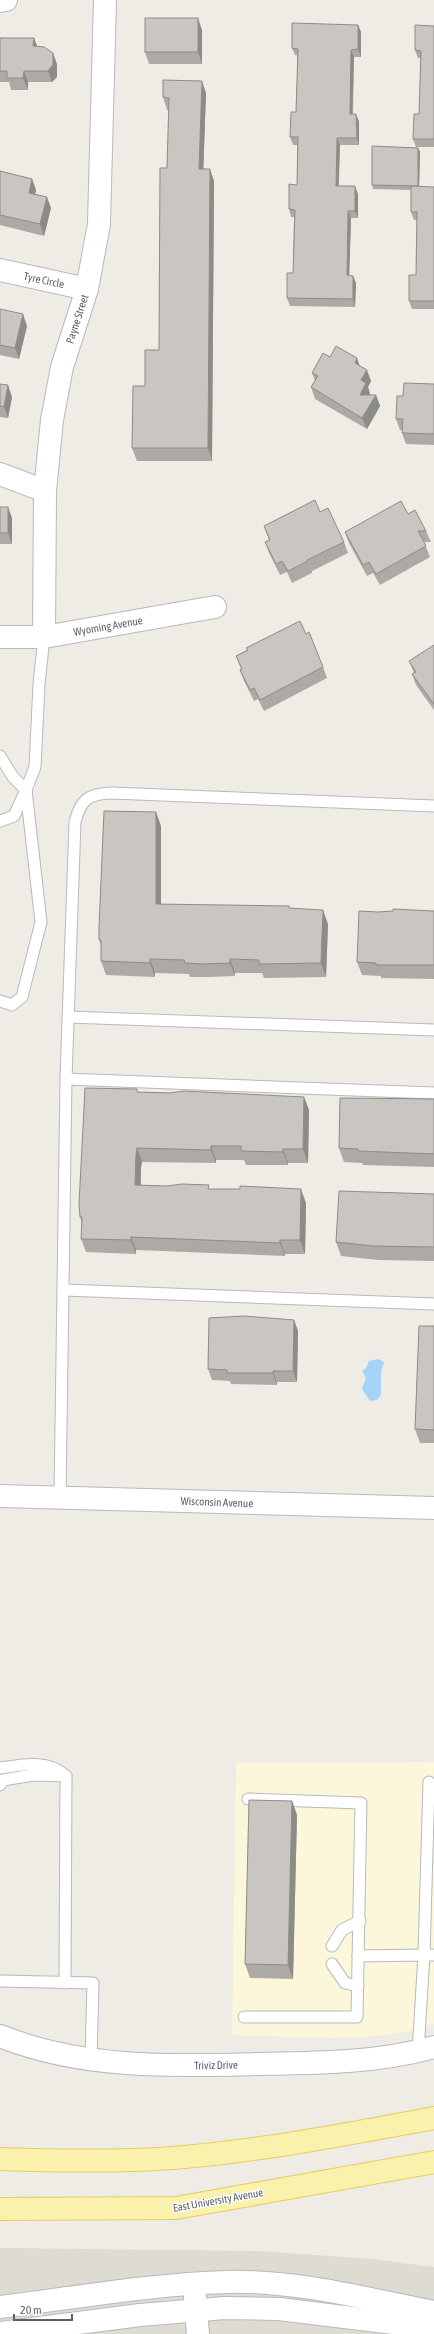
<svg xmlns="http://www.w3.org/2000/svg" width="434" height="2334" font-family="'Asap Condensed',sans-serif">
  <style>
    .commercial { fill: #fcf6db }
    .education { fill: #dddbd2 }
    .water { fill: #a7d2fa }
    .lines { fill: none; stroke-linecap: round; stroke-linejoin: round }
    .service-casing { stroke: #b6b9bd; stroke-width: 13 }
    .minor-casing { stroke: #b6b9bd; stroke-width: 24 }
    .tertiary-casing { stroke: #b6b9bd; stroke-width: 24 }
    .primary-casing { stroke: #e9ca61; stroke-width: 24 }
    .service { stroke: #fff; stroke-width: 11 }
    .minor { stroke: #fff; stroke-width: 22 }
    .tertiary { stroke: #fff; stroke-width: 22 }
    .primary { stroke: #faf2ac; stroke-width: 22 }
    .wall { fill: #adaaa6 }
    .shaded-wall { fill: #8d8b87 }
    .building { fill: #c9c6c1; stroke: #8d8b87 }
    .labels { text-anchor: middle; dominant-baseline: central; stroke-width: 3; stroke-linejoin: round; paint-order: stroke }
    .street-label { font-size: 11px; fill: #5c5f64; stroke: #fff }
  </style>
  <rect width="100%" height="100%" fill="#eeece4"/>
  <path class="commercial" d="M434 1762V2024L414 2030 377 2036 335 2038 232 2035 236 1763Z"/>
  <path class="education" d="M0 2248 258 2251 372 2259 434 2267V2334H0Z"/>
  <path class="water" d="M378 1359 384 1362 381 1372V1395L377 1400 370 1401 362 1389 366 1378 362 1371 366 1368 369 1361Z"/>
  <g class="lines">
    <defs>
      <g id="service">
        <path d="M0 756 13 777 26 790 35 767 39 684 44 637"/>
        <path d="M0 821 14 816 26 790"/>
        <path d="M0 1001 12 1005 22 997 41 922 26 790"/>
        <path d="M68 1017 434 1030"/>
        <path d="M66 1079 75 822C81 799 88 794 112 793L434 806"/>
        <path d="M65 1290 434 1304"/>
        <path d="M60 1497 66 1079 434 1093"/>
        <path d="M0 1768C23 1765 48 1759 66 1776L65 1983"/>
        <path d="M429 1782 424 1955H434"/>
        <path d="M0 1785 3 1780 33 1775 66 1776"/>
        <path d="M332 1946 342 1930 360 1921"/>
        <path d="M358 1956 424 1955 418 2052"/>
        <path d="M332 1964 345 1983 358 1986"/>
        <path d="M0 1981 93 1983 91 2060"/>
        <path d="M244 2017H357C359 1945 359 1874 361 1803L248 1799"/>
      </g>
      <g id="minor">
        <path d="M0 1 6 0"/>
        <path d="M0 270 87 289"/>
        <path d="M0 474 45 491"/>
        <path d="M0 637H44L215 607"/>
        <path d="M44 637 45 491 52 420 62 367 87 289 99 224 105 0"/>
        <path d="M0 1496 434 1508"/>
        <path d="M194 2285 198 2334"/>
      </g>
      <g id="tertiary">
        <path d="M0 2036C82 2069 170 2066 257 2064 316 2063 376 2063 434 2047"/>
        <path d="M0 2307C73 2298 153 2284 227 2282 297 2280 366 2299 434 2312"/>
        <path d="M0 2333 140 2315 225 2308 279 2309 434 2328"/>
      </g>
      <g id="primary">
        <path d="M0 2159C58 2161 115 2162 173 2158 261 2151 347 2134 434 2118"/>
        <path d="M0 2209 176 2208 434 2162"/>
      </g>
    </defs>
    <use href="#service" class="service-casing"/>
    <use href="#minor" class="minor-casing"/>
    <use href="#tertiary" class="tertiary-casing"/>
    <use href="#primary" class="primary-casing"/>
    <use href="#service" class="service"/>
    <use href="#minor" class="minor"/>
    <use href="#tertiary" class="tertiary"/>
    <use href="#primary" class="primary"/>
  </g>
  <g class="wall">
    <path d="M358 25 361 32V57H354L353 114H356L359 122V145H340L339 186 358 194V218H351L349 275 353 276 356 283 355 307 290 306 287 298 293 273 294 217H291L289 209 297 185V145H293L290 137 296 112 298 56 295 55 292 48Z"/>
    <path d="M434 26V147H416L413 139 419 114 421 58H418L415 50Z"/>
    <path d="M202 30V64H149L145 52Z"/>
    <path d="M0 38H34L37 46 57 64V77L52 82H28V90H11L9 82H0Z"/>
    <path d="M206 93 203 169 214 181 212 461H137L132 448 145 386 159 350 167 168 169 110H167L163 97Z"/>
    <path d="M418 148 420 152 419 187H434V309H412L409 301 416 275 417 220H414L411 212V190L373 189 372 185Z"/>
    <path d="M0 171 32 179 36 190 35 194 51 208 44 236 0 225Z"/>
    <path d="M0 309 27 326 19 359 0 355Z"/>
    <path d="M330 357 360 366 371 381 368 387 370 394V395H376L380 406 367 429 315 399 311 387 315 381 312 373Z"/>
    <path d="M0 384 12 397 8 418 0 417Z"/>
    <path d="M434 384V445L406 444 402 433V430H400L396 419 403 396Z"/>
    <path d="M0 507 12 518V544H0Z"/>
    <path d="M320 512 344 542 348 553 312 571V573L292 583 287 572 280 575 269 553 265 542 269 540 264 526Z"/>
    <path d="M408 514 426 531 431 542H424L430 557 380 585 373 573 367 576 349 543 345 532Z"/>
    <path d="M434 645V710L416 685 412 674 414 673 409 661Z"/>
    <path d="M246 648 323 667 327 678 264 711 258 699 254 701 244 681 240 670 241 669 236 656 247 650Z"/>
    <path d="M161 826V904L290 908 328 924 326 977 264 978 262 973H235V976L208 977H190L189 974 155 973V977L106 975 101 961V945L99 940Z"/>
    <path d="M434 911V979L381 978V976L362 975 357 962 378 912Z"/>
    <path d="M138 1092 304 1097 309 1110 308 1163H288V1165H246L244 1160H216V1163L142 1162 141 1167V1185L210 1189 306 1203 305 1254H285V1256L136 1250V1254L86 1252 81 1239 82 1223 80 1217Z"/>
    <path d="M434 1099V1167L363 1165 362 1163 344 1162 339 1148Z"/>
    <path d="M434 1194V1261L378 1260 341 1256 336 1242Z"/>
    <path d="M294 1320 298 1331 297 1382H277V1385L231 1384 230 1381 212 1380 208 1369Z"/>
    <path d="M434 1326V1443H420L415 1429Z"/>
    <path d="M292 1801 297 1815 293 1979 250 1978 245 1964Z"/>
  </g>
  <g class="shaded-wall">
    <path d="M198 18 202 30V64L198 52Z"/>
    <path d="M358 25 361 32V57L358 49Z"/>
    <path d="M34 38 38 49 33 46Z"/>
    <path d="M351 50 354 57 352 121 350 114Z"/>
    <path d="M53 53 57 64V77L52 82 48 71Z"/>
    <path d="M24 71 28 82V90L23 78Z"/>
    <path d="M202 81 206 93 203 181 199 169Z"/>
    <path d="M356 114 359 122V145L357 138Z"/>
    <path d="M337 138 340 145 338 193 336 186Z"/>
    <path d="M418 148 420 152 419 191 418 186Z"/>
    <path d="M210 169 214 181 212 461 208 448Z"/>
    <path d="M32 179 36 190 33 204 29 193Z"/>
    <path d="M355 186 358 194V218L355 211Z"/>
    <path d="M47 197 51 208 44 236 40 224Z"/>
    <path d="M348 211 351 218 349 282 347 275Z"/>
    <path d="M353 276 356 283 355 307 353 299Z"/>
    <path d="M23 314 27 326 19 359 15 348Z"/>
    <path d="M357 358 361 369 355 363Z"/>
    <path d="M367 370 371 381 368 387 370 394 364 406 360 395 361 380Z"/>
    <path d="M8 385 12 397 8 418 4 407Z"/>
    <path d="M376 395 380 406 367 429 362 418Z"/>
    <path d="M8 507 12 518V544L8 533Z"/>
    <path d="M156 812 161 826V918L156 904Z"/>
    <path d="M323 910 328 924 326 977 321 963Z"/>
    <path d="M150 959 155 973V977L150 963Z"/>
    <path d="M230 959 235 973V976L230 963Z"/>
    <path d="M304 1097 309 1110 308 1163 303 1149Z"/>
    <path d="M211 1146 216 1160V1163L211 1150Z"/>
    <path d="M137 1148 142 1162 141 1167 140 1199 135 1185 136 1154Z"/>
    <path d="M283 1149 288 1163V1165L283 1152Z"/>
    <path d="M301 1189 306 1203 305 1254 300 1240Z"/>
    <path d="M131 1237 136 1250V1254L131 1240Z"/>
    <path d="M280 1240 285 1254V1256L280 1243Z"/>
    <path d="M294 1320 298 1331 297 1382 293 1371Z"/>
    <path d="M273 1371 277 1382V1385L273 1373Z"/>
    <path d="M292 1801 297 1815 293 1979 288 1965Z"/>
  </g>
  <g class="building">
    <rect x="145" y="18" width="53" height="34"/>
    <path d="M292 23 358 25V49L351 50 350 114H356L357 138H337L336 186H355V211H348L347 275 353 276V299L287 298V273H293L295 210 289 209V184L297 185 298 137H290L291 112H296L298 49 292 48Z"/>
    <path d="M415 25 434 26V139H413L414 114H419L421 51 415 50Z"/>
    <path d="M0 38H34L33 46 44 47 53 53V65L48 71H24L23 78H7V71H0Z"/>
    <path d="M163 80 202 81 199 169H210L208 448H132L133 386H145V350H159L160 168H167L169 98 163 97Z"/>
    <path d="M372 146 418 148V186L372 185Z"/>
    <path d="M0 171 32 179 29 193 47 197 40 224 0 215Z"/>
    <path d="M411 186 434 187V301H409V275H416L417 212H411Z"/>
    <path d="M0 309 23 314 15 348 0 345Z"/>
    <path d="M336 346 357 358 355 363 367 370 361 380 366 383 360 395H376L362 418 311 387 318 376 312 373 323 353 330 357Z"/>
    <path d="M404 383 434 384V434L402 433 403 419H396L397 396H403Z"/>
    <path d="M0 384 8 385 4 407 0 406Z"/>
    <path d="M315 500 320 512 328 508 344 542 307 560 308 561 288 571 282 561 276 564 265 542 270 540 264 526Z"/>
    <path d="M401 501 408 514 415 510 426 531H418L426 546 376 574 369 562 363 565 345 532Z"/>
    <rect x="0" y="507" width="8" height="26"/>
    <path d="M300 621 306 634 309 632 323 667 260 700 254 688 250 690 240 670 242 669 236 656 248 650 246 648Z"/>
    <path d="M434 645V704L412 674 416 672 409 661Z"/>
    <path d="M104 811 156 812V904L289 906V908L323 910 321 963 259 964V960L230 959V963L203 964 185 963 184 960 150 959V963L101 961V940H99V927Z"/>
    <path d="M393 909 434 911V965H376V963L357 962 359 911 378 912 393 911Z"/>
    <path d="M85 1088 137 1089V1092L169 1093 184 1091 304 1097 303 1149H283V1152L241 1151V1146H211V1150L137 1148 136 1154 135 1185 167 1186 182 1184 209 1185 208 1189H240V1186L301 1189 300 1240H280V1243L131 1237V1240L81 1239 82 1217H80L79 1204Z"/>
    <path d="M340 1098 434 1099V1154L358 1151V1149L339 1148Z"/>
    <path d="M339 1191 434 1194V1247L373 1246 336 1242Z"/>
    <path d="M244 1316 294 1320 293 1371H273V1373H227V1370L208 1369 209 1318Z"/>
    <path d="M419 1326H434V1430L415 1429Z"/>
    <path d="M249 1800 292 1801 288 1965 245 1964Z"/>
  </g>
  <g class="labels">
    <g class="street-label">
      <text transform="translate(44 280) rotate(12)">Tyre Circle</text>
      <text transform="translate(77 319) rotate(-72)">Payne Street</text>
      <text transform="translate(108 626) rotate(-10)">Wyoming Avenue</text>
      <text transform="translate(217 1502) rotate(2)">Wisconsin Avenue</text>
      <text transform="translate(216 2065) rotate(-1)">Triviz Drive</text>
      <text transform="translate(218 2200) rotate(-10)">East University Avenue</text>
    </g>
  </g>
  <path d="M14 2314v6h58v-6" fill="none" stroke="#5c5f64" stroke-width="2"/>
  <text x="20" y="2314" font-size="12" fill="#5c5f64" stroke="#ffffff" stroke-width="3" paint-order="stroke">20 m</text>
</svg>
